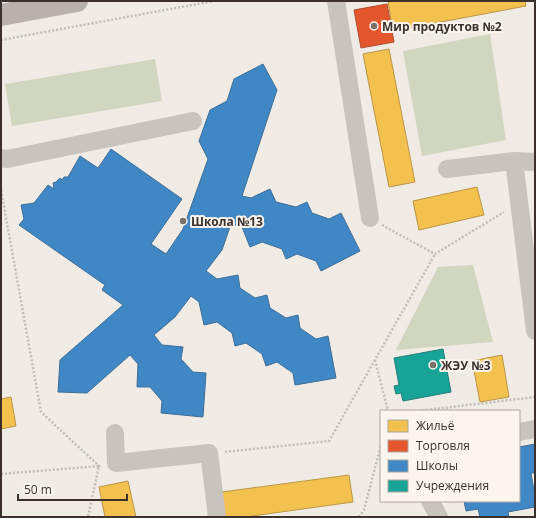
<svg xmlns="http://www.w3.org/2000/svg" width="536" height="518" font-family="'Open Sans',sans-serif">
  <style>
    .green { fill: #d1d6bf }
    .homes { fill: #f2c14e; stroke: #bb9644 }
    .shops { fill: #e4572e; stroke: #b14b2d }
    .schools { fill: #3f88c5; stroke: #3e6e97 }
    .public { fill: #17a398; stroke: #228077 }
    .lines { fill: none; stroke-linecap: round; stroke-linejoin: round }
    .path { stroke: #c2bbb6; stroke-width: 2.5; stroke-dasharray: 2 2; stroke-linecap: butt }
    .minor { stroke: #c9c3be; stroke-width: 18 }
    .major { stroke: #b8b1ad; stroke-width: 22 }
    .poi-dot { fill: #7a716c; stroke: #fbf5ee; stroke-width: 1.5 }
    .labels { text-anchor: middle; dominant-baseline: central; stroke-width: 4; stroke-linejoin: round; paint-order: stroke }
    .poi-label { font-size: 12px; font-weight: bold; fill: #3b302b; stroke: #fbf5ee; text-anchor: start }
  </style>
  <rect width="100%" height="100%" fill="#f0ebe5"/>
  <g class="green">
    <path d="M490 34 506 140 422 156 403 51Z"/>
    <path d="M155 59 162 101 12 126 5 84Z"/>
    <path d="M473 265 493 342 396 350 438 267Z"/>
  </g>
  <g class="homes">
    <path d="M392 1H525L526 6 393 31 388 2Z"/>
    <path d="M389 49 415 182 389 187 363 54Z"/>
    <path d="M477 187 484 215 419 230 413 201Z"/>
    <path d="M502 355 509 397 480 402 472 361Z"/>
    <path d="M11 397 16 426 1 429V399Z"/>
    <path d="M349 475 353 502 245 517H225L222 492Z"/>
    <path d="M128 481 136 517H105L99 487Z"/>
  </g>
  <path class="shops" d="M387 4 394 42 361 48 354 10Z"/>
  <g class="schools">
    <path d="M263 64 277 90 242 196 251 198 270 189 276 202 296 207 307 202 312 213 329 219 341 213 360 251 321 271 316 261 297 254 286 259 282 249 262 242 250 247 242 227 231 224 222 250 206 271 217 279 238 275 240 288 255 298 267 295 270 308 286 318 298 315 300 328 316 339 328 336 336 378 295 385 293 373 277 362 266 366 262 354 246 343 235 346 232 333 217 322 204 325 199 302 191 296 175 317 154 335 162 345 183 347 181 359 193 372 206 373 203 417 161 413 162 401 150 387H137L138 364 130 355 87 393 58 392 60 360 123 305 102 290 105 285 19 225 24 219 21 205 34 203 48 185 54 189 53 183 56 182 60 178 62 180 64 177H68L80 156 98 168 111 149 182 199 151 244 166 254 183 229 208 159 199 141 210 110 227 101 234 79Z"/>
    <path d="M535 444V473H531L535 497V507L508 512 509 517H480L478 509 466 511 464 501H519V447Z"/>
  </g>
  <path class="public" d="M443 349 451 392 403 401 401 393 396 394 394 386 399 385 394 358Z"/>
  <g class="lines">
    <g class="path">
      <path d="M1 40 214 1"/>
      <path d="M1 190 41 412 99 466H102"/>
      <path d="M382 225 435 254 504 212"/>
      <path d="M375 360 388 411"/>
      <path d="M418 411 535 397"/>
      <path d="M225 452 329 441 435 254"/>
      <path d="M1 474 99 466 88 517"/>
      <path d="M359 517 364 510 381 445"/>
    </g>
    <g class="minor">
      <path d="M336 1 370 218"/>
      <path d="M1 158 7 159 193 121"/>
      <path d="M535 162 514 161 535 331"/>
      <path d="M447 169 514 161"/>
      <path d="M519 432 535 429"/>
      <path d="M115 433 116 463 209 453 217 517"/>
      <path d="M430 501 439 517"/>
    </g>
    <path class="major" d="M1 15 77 1"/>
  </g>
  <g class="poi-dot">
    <circle cx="374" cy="26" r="4"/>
    <circle cx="183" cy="221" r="4"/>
    <circle cx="433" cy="365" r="4"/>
  </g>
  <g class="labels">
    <g class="poi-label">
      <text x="382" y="26">Мир продуктов №2</text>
      <text x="191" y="221">Школа №13</text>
      <text x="441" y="365">ЖЭУ №3</text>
    </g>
  </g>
  <rect width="536" height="518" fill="none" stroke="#3b302b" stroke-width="4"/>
  <rect x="380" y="410" width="140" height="92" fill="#fbf5ee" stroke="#aea6a0"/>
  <rect x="388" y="420" width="20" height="12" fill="#f2c14e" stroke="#aea6a0"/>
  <text x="416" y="430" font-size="12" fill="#3b302b">Жильё</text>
  <rect x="388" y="440" width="20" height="12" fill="#e4572e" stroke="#aea6a0"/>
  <text x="416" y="450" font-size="12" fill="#3b302b">Торговля</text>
  <rect x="388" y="460" width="20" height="12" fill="#3f88c5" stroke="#aea6a0"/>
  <text x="416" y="470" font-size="12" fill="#3b302b">Школы</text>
  <rect x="388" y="480" width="20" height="12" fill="#17a398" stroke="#aea6a0"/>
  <text x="416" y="490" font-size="12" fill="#3b302b">Учреждения</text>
  <path d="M18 494v6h109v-6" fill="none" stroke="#3b302b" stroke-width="2"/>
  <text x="24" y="494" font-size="12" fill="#3b302b" stroke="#fbf5ee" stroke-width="3" paint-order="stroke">50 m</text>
</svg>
